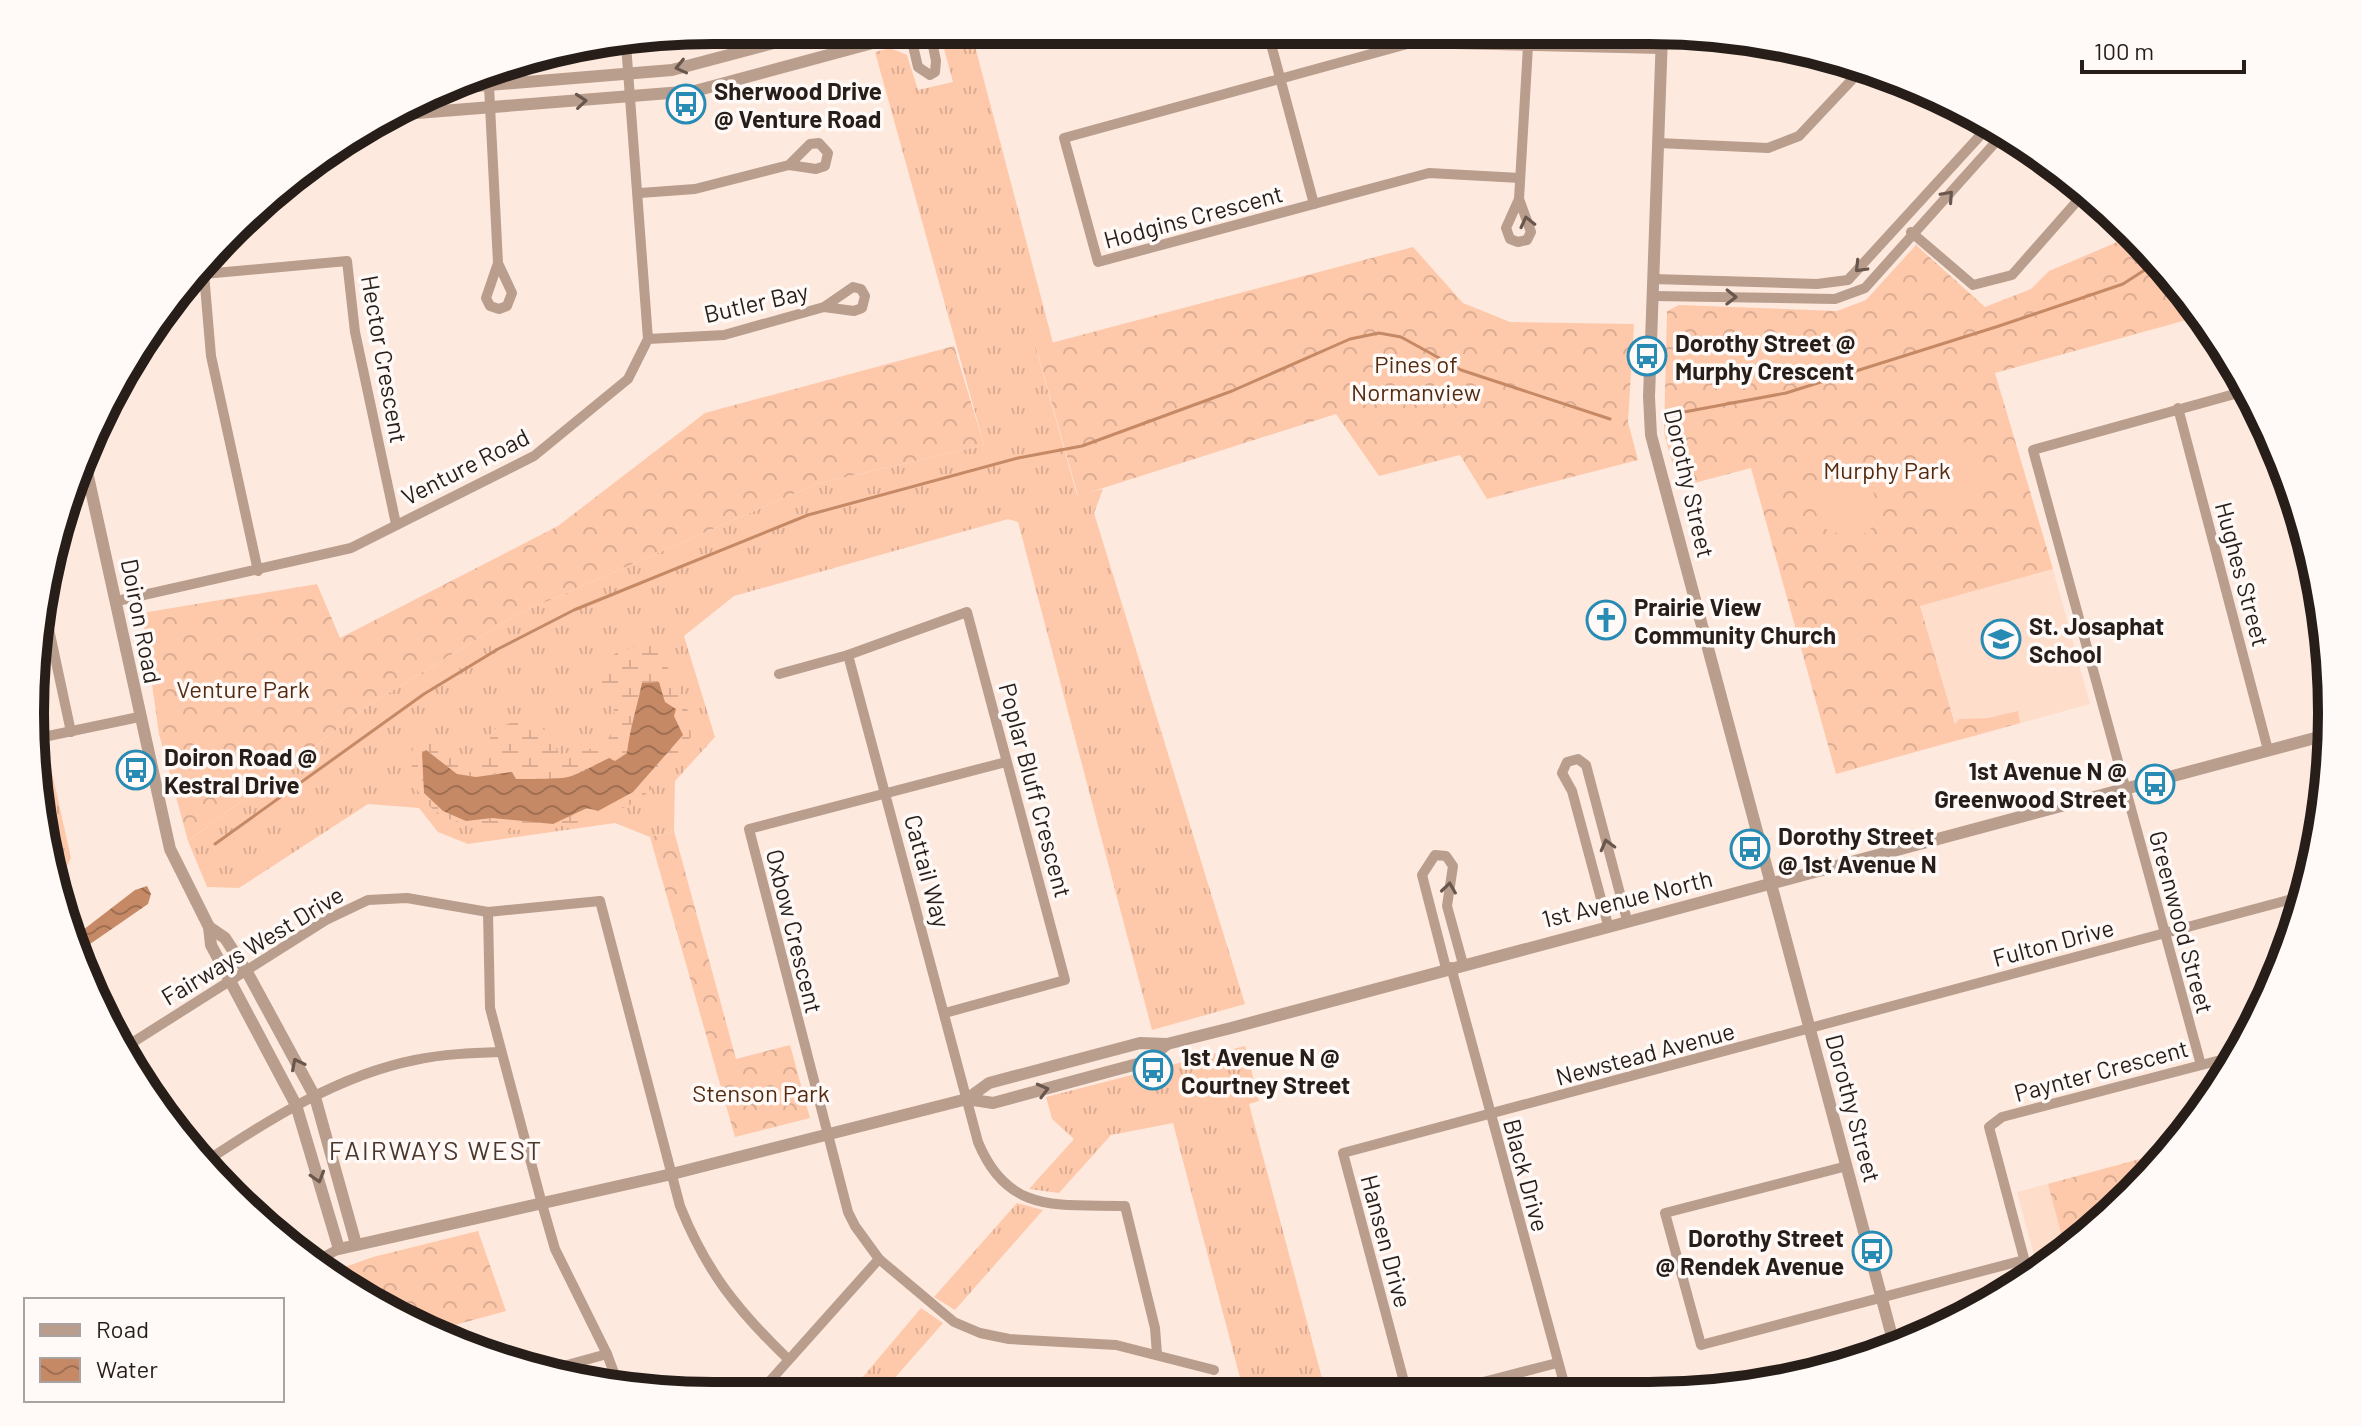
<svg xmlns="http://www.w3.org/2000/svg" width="2362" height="1426" font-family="Barlow,sans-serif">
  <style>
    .built { fill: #feddcb }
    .grass { fill: url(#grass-tufts) }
    .forest { fill: url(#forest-crowns) }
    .wetland { fill: url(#wetland-marsh); fill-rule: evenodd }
    .pitch { fill: #fec9ab }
    .water { fill: url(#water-waves) }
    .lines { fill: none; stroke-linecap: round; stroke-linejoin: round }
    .stream { stroke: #c58965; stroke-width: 3 }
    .minor { stroke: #b99d8d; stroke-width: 10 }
    .tertiary { stroke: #b99d8d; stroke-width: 12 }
    .oneway { stroke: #69574d }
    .labels { text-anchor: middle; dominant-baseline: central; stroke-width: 7; stroke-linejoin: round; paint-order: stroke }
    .poi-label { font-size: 24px; font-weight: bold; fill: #271e19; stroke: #fffaf7; text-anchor: start }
    .street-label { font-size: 24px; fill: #271e19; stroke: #fffaf7 }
    .park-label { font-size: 24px; fill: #542b11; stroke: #fffaf7 }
    .neighbourhood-label { font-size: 26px; letter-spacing: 2px; fill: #4b372c; stroke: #fffaf7 }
    .rim { fill: none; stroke: #271e19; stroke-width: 10 }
  </style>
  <defs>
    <pattern id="grass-tufts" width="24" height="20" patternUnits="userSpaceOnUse" patternTransform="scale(2)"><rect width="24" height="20" fill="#fec9ab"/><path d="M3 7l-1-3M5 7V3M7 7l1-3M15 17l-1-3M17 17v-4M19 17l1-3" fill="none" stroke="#daac93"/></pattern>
    <pattern id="forest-crowns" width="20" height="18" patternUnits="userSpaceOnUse" patternTransform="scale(2)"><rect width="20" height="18" fill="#fec9ab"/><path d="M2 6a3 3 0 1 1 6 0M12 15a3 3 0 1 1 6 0" fill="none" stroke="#daac93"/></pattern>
    <pattern id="wetland-marsh" width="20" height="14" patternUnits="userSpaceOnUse" patternTransform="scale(2)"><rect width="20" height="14" fill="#fec9ab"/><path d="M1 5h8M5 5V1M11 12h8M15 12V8" fill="none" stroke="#daac93"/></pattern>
    <pattern id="water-waves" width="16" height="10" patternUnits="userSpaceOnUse" patternTransform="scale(2)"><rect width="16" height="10" fill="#c58965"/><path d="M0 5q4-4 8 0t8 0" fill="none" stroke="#a06f52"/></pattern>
  </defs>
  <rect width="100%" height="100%" fill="#fee9de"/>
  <g class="built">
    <path d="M2053 569 2090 704 1960 740 1920 606Z"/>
    <path d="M2170 1151 2100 1226 2038 1270 2017 1192Z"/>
  </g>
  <g class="grass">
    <path d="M949 31H971L1053 343 1036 348 1077 495 1103 489 1094 513 1245 1004 1152 1030 1018 522 1008 519 734 596 684 636 715 737 675 781 674 831 650 837 615 823 468 844 438 832 419 808 368 804 239 888 207 887 188 841 372 703 518 614 816 484 984 445 875 52 890 48 907 55 918 90 953 82 943 45Z"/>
    <path d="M47 750 71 858 58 885 36 752Z"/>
    <path d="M1245 1046 1259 1101 1249 1104 1326 1393H1244L1173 1123 1111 1135 1059 1193 1029 1189 1074 1139 1052 1119 1046 1097Z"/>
    <path d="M1017 1203 1043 1210 955 1310 934 1297Z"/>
    <path d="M921 1308 943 1323 892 1381 905 1391H851Z"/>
  </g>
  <g class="forest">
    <path d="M2127 229 2162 262 2201 316 1995 373 2053 569 1920 606 1955 724 1959 719 1988 718 2018 711 2020 723 1836 774 1751 468 1679 487 1664 433 1667 311 1679 305 1837 311 1866 300 1916 245 1985 307 2031 289 2049 271 2115 243Z"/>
    <path d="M1413 247 1463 303 1510 322 1634 324 1628 422 1638 460 1487 499 1460 455 1379 476 1336 414 1078 496 1036 347Z"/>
    <path d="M954 346 984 445 816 484 518 614 372 703 188 841 159 734 142 613 317 584 340 638 558 526 705 413Z"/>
    <path d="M674 831 736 1059 790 1045 810 1118 735 1137 650 837Z"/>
    <path d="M2140 1159 2150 1173 2104 1221 2061 1233 2048 1184Z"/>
    <path d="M478 1231 506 1311 451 1326 443 1339 328 1273 373 1257Z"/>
  </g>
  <path class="wetland" d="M639 645 658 646 689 713 691 737C675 756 657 789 635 802 577 836 394 859 413 748L428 742 463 759C480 754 488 747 493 730 508 722 531 715 545 731 551 737 553 746 560 754L595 748 608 739 616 725 612 697 596 679C602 656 618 651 639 645ZM659 682 665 702 681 726 633 792 619 797 609 805 587 808 553 824 492 818 466 821 425 750 457 774 476 777 499 772 516 779H564L609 758 614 762 627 753C630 728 637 708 642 683Z"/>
  <g class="pitch">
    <path d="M1955 439 1979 448 1984 479 1980 494 1960 508C1937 494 1920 487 1926 458Z"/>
    <path d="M1855 470 1872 480 1876 513 1874 526 1855 540 1823 528 1815 511 1818 495Z"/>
  </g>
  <g class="water">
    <path d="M659 682 665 702 676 709 674 716 683 735 633 792 598 811 587 808 553 824 492 818 466 821 443 811 424 793 422 753 426 750 457 774 476 777 512 772 516 779C525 779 562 779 568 777 582 773 596 764 609 758L615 761 627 753C630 728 637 707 642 683Z"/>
    <path d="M147 886 151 894 148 904 77 953 70 940 135 890Z"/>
  </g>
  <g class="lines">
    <g class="stream">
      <path d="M1684 412 1786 393 1999 326 2123 284 2160 260"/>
      <path d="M215 844 424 694 498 649 574 610 808 515 1018 458 1082 446 1232 391 1350 339 1379 333 1401 337 1461 370 1610 419"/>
    </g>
    <g class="minor">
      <path d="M910 33 918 67 930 75 935 72 936 61 930 31"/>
      <path d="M1268 33 1314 204"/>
      <path d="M489 86 498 263 512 293 507 306 499 309 490 306 486 298 498 263"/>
      <path d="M1658 143 1768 148 1799 136 1862 69"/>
      <path d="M1520 178 1429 173 1098 262 1064 138 1411 43 1662 49"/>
      <path d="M640 193 695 189 789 165 816 169 825 166 828 153 819 143 810 144 789 165"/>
      <path d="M1519 199 1531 232 1527 240 1518 242 1510 239 1506 228 1519 199 1528 46"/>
      <path d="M1911 232 1973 285 2012 275 2086 191"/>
      <path d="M1653 279 1817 284 1848 280 1988 127"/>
      <path d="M1653 296 1835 299 1865 288 2002 135"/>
      <path d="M648 339 724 335 824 307 853 287 861 289 865 296 862 308 854 311 824 307"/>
      <path d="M2178 408 2268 750"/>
      <path d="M258 571 211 356 204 274 347 261 355 332 396 524"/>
      <path d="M117 601 351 548 534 456 628 379 648 339 626 44"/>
      <path d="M46 615 71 732"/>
      <path d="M848 655 978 1142C1008 1215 1058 1204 1125 1206L1155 1328 1157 1354"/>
      <path d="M779 674 848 655 967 612 1065 980 945 1013"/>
      <path d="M34 739 139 717"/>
      <path d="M1006 762 749 829 848 1212 855 1226 879 1259 954 1322 980 1333 1009 1339 1116 1345 1214 1370"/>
      <path d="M488 912 490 1008 542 1204 555 1249 607 1354 620 1389"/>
      <path d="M1608 925 1572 791 1562 773 1567 762 1578 759 1586 765 1627 920"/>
      <path d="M1451 967 1567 1394"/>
      <path d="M1446 968 1422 875 1435 855 1446 856 1453 866 1447 906 1463 964"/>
      <path d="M127 1046 326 920 368 900 407 898 488 912 600 901 680 1206C706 1271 737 1310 788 1359"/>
      <path d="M2201 1065 2033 450 2249 390"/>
      <path d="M205 1162C268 1120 339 1075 415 1060 443 1054 472 1053 501 1052"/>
      <path d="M1847 1166 1665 1213 1701 1345 2024 1260"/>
      <path d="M312 1263 339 1249"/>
      <path d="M2029 1277 1989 1127 2002 1117 2236 1056"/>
      <path d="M549 1370 607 1354"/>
      <path d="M761 1391 879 1259"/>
      <path d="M1407 1393 1343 1153 2307 895"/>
      <path d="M1441 1393 1557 1363"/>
    </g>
    <g class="tertiary">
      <path d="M1662 35 1649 397 1651 435 1894 1344"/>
      <path d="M452 88 672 70 819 31"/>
      <path d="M404 114 695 91 917 31"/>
      <path d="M84 458 170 849 209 927 211 945 296 1105 339 1249 672 1174 967 1099 993 1103 1111 1071 1145 1062 1167 1044"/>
      <path d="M209 927 225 938 247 972 315 1097 356 1244"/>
      <path d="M967 1099 989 1083 1140 1043 1167 1044 1231 1028 2330 734"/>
    </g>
  </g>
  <defs><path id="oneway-chevron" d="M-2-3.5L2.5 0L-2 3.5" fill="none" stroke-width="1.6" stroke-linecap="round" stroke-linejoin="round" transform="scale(2)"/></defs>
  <g class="oneway">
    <use href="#oneway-chevron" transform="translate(681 67) rotate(167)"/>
    <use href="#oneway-chevron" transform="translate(581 101) rotate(-5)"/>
    <use href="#oneway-chevron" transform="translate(1948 196) rotate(-48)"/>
    <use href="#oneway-chevron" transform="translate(1527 222) rotate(-103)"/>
    <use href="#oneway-chevron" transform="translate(1860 267) rotate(134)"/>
    <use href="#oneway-chevron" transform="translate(1731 297) rotate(1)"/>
    <use href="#oneway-chevron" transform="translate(1607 845) rotate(-105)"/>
    <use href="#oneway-chevron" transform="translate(1449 888) rotate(-82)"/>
    <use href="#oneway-chevron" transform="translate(297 1064) rotate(-117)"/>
    <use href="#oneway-chevron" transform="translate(1043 1090) rotate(-15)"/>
    <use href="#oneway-chevron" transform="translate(318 1177) rotate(73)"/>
  </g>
  <defs>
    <symbol id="bus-ring" viewBox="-11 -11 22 22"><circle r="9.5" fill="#fffaf7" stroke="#278bb4" stroke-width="1.5"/><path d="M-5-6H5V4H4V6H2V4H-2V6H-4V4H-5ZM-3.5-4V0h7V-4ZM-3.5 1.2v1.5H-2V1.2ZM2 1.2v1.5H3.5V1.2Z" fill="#278bb4"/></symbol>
    <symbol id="church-ring" viewBox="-11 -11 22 22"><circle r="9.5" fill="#fffaf7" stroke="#278bb4" stroke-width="1.5"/><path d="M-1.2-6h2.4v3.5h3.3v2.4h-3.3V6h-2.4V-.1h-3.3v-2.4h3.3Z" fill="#278bb4"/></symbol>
    <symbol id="school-ring" viewBox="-11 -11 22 22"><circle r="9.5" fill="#fffaf7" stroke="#278bb4" stroke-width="1.5"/><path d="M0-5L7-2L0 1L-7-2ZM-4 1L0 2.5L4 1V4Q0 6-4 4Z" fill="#278bb4"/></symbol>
  </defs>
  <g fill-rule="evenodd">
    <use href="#bus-ring" x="664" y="82" width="44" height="44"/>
    <use href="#bus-ring" x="1625" y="334" width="44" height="44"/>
    <use href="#church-ring" x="1584" y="598" width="44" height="44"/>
    <use href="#school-ring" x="1979" y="617" width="44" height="44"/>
    <use href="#bus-ring" x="114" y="748" width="44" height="44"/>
    <use href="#bus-ring" x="2133" y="762" width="44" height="44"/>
    <use href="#bus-ring" x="1728" y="827" width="44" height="44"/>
    <use href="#bus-ring" x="1131" y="1048" width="44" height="44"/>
    <use href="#bus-ring" x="1850" y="1229" width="44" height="44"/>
  </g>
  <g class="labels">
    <g class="poi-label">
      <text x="714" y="90">Sherwood Drive<tspan x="714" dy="28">@ Venture Road</tspan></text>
      <text x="1675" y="342">Dorothy Street @<tspan x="1675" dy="28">Murphy Crescent</tspan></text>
      <text x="1634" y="606">Prairie View<tspan x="1634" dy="28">Community Church</tspan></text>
      <text x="2029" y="625">St. Josaphat<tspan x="2029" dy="28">School</tspan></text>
      <text x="164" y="756">Doiron Road @<tspan x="164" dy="28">Kestral Drive</tspan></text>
      <text x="2127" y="770" text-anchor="end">1st Avenue N @<tspan x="2127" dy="28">Greenwood Street</tspan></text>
      <text x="1778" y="835">Dorothy Street<tspan x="1778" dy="28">@ 1st Avenue N</tspan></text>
      <text x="1181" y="1056">1st Avenue N @<tspan x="1181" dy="28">Courtney Street</tspan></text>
      <text x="1844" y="1237" text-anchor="end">Dorothy Street<tspan x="1844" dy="28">@ Rendek Avenue</tspan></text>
    </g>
    <g class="street-label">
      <text transform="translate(1193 216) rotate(-15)">Hodgins Crescent</text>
      <text transform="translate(756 302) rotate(-13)">Butler Bay</text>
      <text transform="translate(385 359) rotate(80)">Hector Crescent</text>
      <text transform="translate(465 466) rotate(-27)">Venture Road</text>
      <text transform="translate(1690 483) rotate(77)">Dorothy Street</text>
      <text transform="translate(2243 574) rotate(75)">Hughes Street</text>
      <text transform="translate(142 621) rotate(79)">Doiron Road</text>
      <text transform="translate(1036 790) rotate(75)">Poplar Bluff Crescent</text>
      <text transform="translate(928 871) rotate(75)">Cattail Way</text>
      <text transform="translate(1627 898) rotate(-14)">1st Avenue North</text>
      <text transform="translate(2182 922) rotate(75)">Greenwood Street</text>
      <text transform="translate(795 931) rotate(76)">Oxbow Crescent</text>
      <text transform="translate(2053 942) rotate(-15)">Fulton Drive</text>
      <text transform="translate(252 945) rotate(-31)">Fairways West Drive</text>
      <text transform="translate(1645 1053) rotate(-15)">Newstead Avenue</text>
      <text transform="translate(2101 1070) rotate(-15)">Paynter Crescent</text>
      <text transform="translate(1854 1108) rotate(75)">Dorothy Street</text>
      <text transform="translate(1527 1175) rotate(75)">Black Drive</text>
      <text transform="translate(1387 1241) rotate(75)">Hansen Drive</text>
    </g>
    <g class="park-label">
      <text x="1416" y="363">Pines of<tspan x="1416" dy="28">Normanview</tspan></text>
      <text x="1887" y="469">Murphy Park</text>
      <text x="243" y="688">Venture Park</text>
      <text x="761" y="1092">Stenson Park</text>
    </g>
    <g class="neighbourhood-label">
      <text x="436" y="1149">FAIRWAYS WEST</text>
    </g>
  </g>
  <path d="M0 0H2362V1426H0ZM713 44H1649A669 669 0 0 1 2318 713V713A669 669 0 0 1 1649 1382H713A669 669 0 0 1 44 713V713A669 669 0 0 1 713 44Z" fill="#fffaf7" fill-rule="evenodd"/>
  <path class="rim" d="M713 44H1649A669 669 0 0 1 2318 713V713A669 669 0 0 1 1649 1382H713A669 669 0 0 1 44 713V713A669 669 0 0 1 713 44Z"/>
  <rect x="24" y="1298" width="260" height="104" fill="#fffaf7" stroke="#a9a29e" stroke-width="2"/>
  <rect x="40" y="1324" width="40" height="12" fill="#b99d8d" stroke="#a9a29e" stroke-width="2"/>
  <text x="96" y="1338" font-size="24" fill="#271e19">Road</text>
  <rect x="40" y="1358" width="40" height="24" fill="url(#water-waves)" stroke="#a9a29e" stroke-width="2"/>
  <text x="96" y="1378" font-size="24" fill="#271e19">Water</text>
  <path d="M2082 60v12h162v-12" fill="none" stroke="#271e19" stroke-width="4"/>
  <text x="2094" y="60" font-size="24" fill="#271e19" stroke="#fffaf7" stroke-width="6" paint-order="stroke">100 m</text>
</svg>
